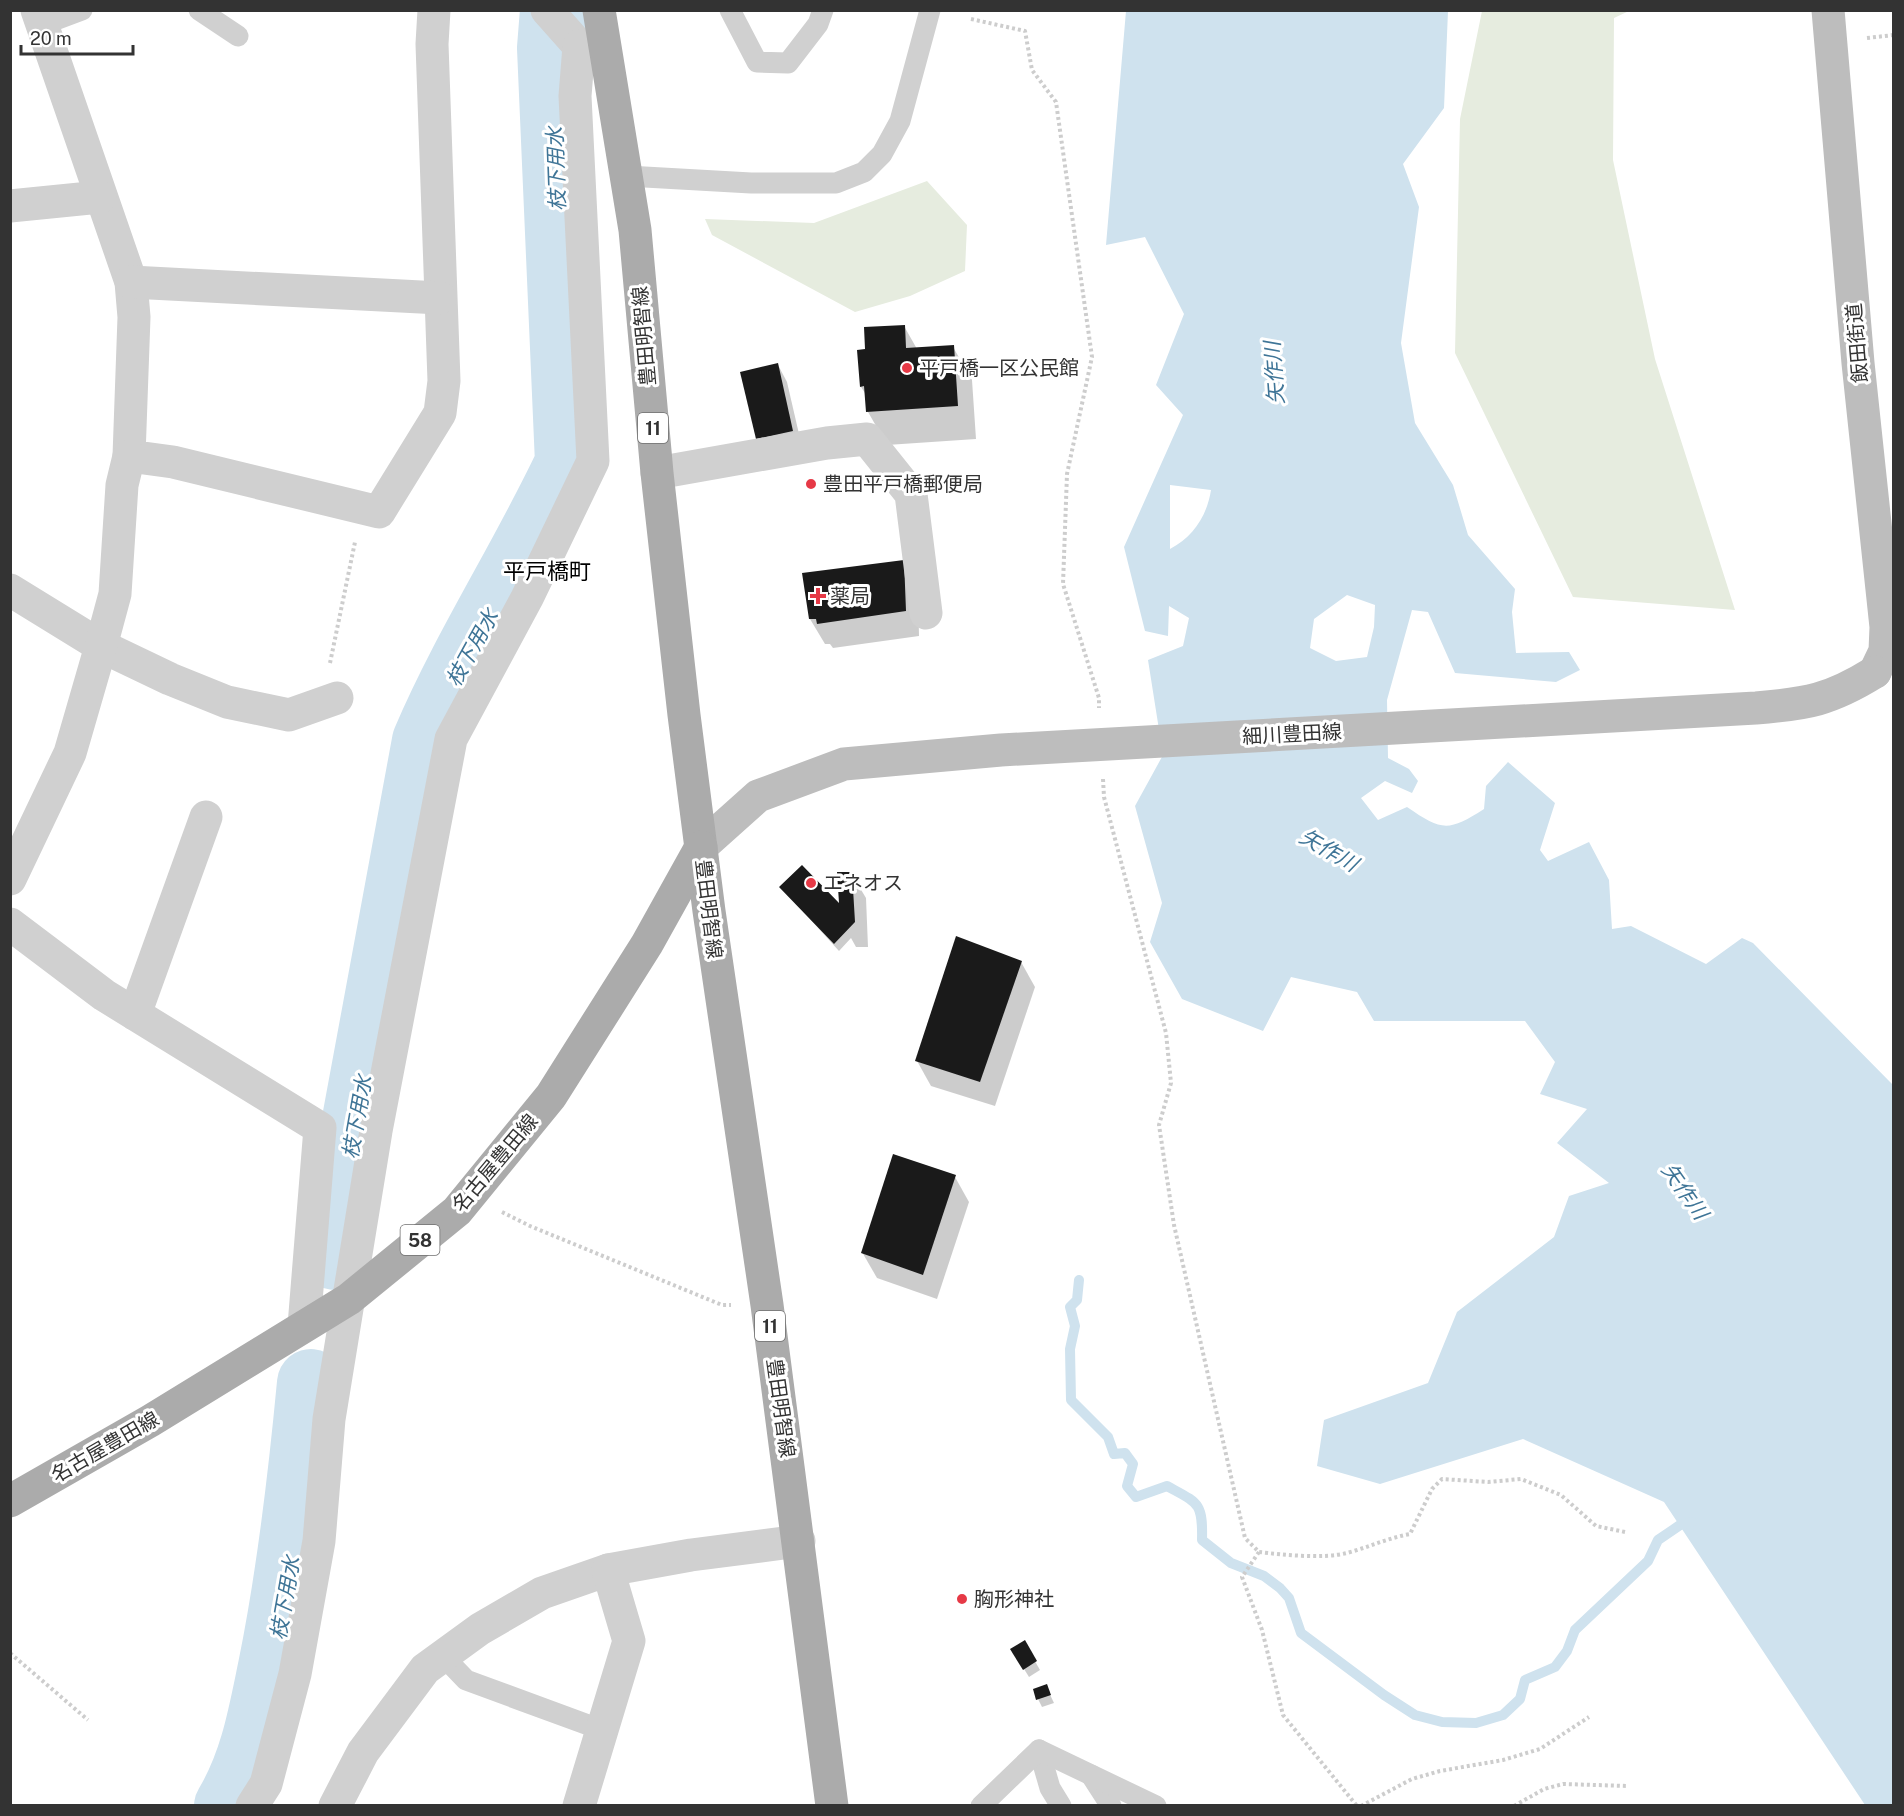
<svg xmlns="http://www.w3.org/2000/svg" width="1904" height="1816" font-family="'Public Sans','Noto Sans JP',sans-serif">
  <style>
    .green { fill: #e6ecdf }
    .water { fill: #cfe2ee; fill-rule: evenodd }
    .shadow { fill: #0003 }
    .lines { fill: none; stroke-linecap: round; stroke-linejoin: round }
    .stream { stroke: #cfe2ee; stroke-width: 10 }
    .river { stroke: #cfe2ee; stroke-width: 68 }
    .building { fill: #1a1a1a }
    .path { stroke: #cdcdcd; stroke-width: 4; stroke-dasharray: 3 3; stroke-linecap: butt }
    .lane { stroke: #d0d0d0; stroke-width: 21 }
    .street { stroke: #d0d0d0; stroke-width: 33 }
    .secondary { stroke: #bdbdbd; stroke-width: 33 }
    .primary { stroke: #ababab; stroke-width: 33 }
    .poi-dot { fill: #e63946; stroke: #fff; stroke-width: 2 }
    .labels { text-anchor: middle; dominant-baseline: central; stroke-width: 6; stroke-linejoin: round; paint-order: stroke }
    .shield { fill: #fff; stroke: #707070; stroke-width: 1.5 }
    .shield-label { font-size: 18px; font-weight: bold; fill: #333 }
    .street-label { font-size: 20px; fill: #333; stroke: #fff }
    .poi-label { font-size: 20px; fill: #333; stroke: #fff; text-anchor: start }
    .water-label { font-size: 21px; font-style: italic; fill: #3f7597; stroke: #fff }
    .quarter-label { font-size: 22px; fill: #000; stroke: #fff }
  </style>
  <rect width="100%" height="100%" fill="#fff"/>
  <g class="green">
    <path d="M1482 11H1629L1614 18 1613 160 1655 359 1735 610 1573 597 1455 353 1460 119Z"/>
    <path d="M927 181 967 225 965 271 910 296 855 312 712 235 705 219 814 223Z"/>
  </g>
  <path class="water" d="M1126 11H1448L1444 108 1403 164 1419 207 1401 343 1415 423 1453 485 1468 535 1515 589 1512 612 1516 653 1569 652 1580 670 1556 682 1455 673 1428 612 1412 610 1387 700 1388 758 1409 769 1418 781 1412 793 1385 781 1361 798 1378 820 1407 807C1442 831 1448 832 1484 809L1486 786 1508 762 1555 803 1540 850 1548 861 1589 842 1609 880 1612 929 1631 926 1706 964 1742 938 1753 943 1893 1085V1805H1865L1664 1502 1523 1439 1380 1484 1317 1466 1324 1420 1428 1383 1457 1312 1554 1237 1569 1196 1609 1183 1557 1143 1587 1109 1540 1094 1555 1062 1525 1021H1374L1357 992 1291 977 1263 1031 1182 999 1150 942 1162 903 1135 806 1163 755 1148 660 1183 646 1189 618 1169 606 1168 636 1145 631 1124 547 1183 415 1156 385 1184 314 1145 237 1106 245ZM1170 485 1211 490C1207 516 1193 537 1170 549ZM1347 595 1375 605 1374 627 1367 657 1336 661 1310 648 1314 619Z"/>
  <g class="shadow">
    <path d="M904 326 917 349 953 347 972 380 976 439 887 445 868 412 867 396 861 387 867 350Z"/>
    <path d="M778 365 787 382 802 447 757 439Z"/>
    <path d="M903 561 918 586 919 636 833 648 830 644H825L810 619Z"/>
    <path d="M851 873 866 898 868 947H856L851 938 839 951 781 887 841 910Z"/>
    <path d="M1021 962 1035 987 995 1106 931 1086 917 1061Z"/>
    <path d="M955 1177 969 1202 937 1299 877 1278 862 1252Z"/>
    <path d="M1024 1642 1040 1670 1029 1677 1012 1650Z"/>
    <path d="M1046 1686 1054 1703 1042 1707 1038 1699Z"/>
  </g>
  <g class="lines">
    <path class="stream" d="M1079 1280 1077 1300 1070 1307 1075 1326 1070 1349 1071 1400 1108 1437 1114 1454 1125 1453 1133 1464 1127 1486 1136 1497 1167 1486C1198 1503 1203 1502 1202 1540L1231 1563 1264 1576 1280 1588 1289 1598 1301 1633 1384 1695 1415 1715 1442 1722 1476 1723 1503 1715 1520 1699 1525 1680 1555 1667 1567 1651 1575 1630 1648 1561 1658 1540 1680 1525 1692 1522"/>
    <g class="river">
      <path d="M335 1256 353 1136 426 741C467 645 525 557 569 463L551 48 554 10"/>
      <path d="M228 1806C254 1763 262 1715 272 1667 291 1573 302 1479 311 1383"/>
    </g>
  </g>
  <g class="building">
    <path d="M905 325 906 348 954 345 958 406 866 412 864 386 860 387 857 350 865 349 864 327Z"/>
    <path d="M778 363 793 431 756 439 740 372Z"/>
    <path d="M904 560 906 611 817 624 816 619H809L802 573Z"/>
    <path d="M802 865 839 903 837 872H852L855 922 834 944 779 887Z"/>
    <path d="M956 936 1022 961 980 1082 915 1061Z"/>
    <path d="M893 1154 956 1175 923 1275 861 1253Z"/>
    <path d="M1025 1640 1037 1661 1023 1670 1010 1649Z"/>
    <path d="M1047 1684 1051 1695 1036 1700 1033 1689Z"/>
  </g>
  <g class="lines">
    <g class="path">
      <path d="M971 19 1025 31 1032 70 1056 102 1092 357 1067 474 1063 584 1099 698V708"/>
      <path d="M1867 38 1894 35"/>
      <path d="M330 663 355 542"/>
      <path d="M1103 779 1104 797 1166 1033 1171 1083 1159 1125 1174 1225 1245 1538 1259 1552C1284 1555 1323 1559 1347 1553 1369 1547 1388 1538 1410 1534L1432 1489 1442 1479 1488 1482 1521 1479 1561 1495 1596 1526 1625 1532"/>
      <path d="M502 1212 530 1226 722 1305H731"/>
      <path d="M1259 1552 1242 1577 1262 1630 1283 1715 1357 1806"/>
      <path d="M10 1653 88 1720"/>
      <path d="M1361 1806 1412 1779 1440 1771 1503 1760 1540 1749 1589 1717"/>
      <path d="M1514 1806 1544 1789 1563 1784 1627 1786"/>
    </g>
    <g class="lane">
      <path d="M199 10 238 36"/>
      <path d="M730 10 757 62 788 63 818 24 823 10"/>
      <path d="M42 25 82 10"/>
      <path d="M627 176 751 183H836L864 172 882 154 900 121 930 10"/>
      <path d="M443 1656 466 1680 602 1730"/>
      <path d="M1039 1750 1050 1788 1061 1806"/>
      <path d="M1091 1775 1111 1806"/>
      <path d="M981 1806 1039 1750 1156 1806"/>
    </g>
    <g class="street">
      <path d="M37 10 131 282 134 317 129 456 173 462 379 512 440 413 444 381 432 44 434 10"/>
      <path d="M547 10 579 46 601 44"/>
      <path d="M10 206 100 197"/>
      <path d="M131 282 440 298"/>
      <path d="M657 473 827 443 867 439 911 494 926 613"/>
      <path d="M10 590 101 646 170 679 227 702 289 715 337 698"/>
      <path d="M10 879 70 753 101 646 115 594 122 485 129 456"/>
      <path d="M10 924 104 995 320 1128 304 1326"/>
      <path d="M135 1014 206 817"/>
      <path d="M252 1806 266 1784 295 1674 319 1541 329 1419 376 1131 451 739 527 598 593 461 575 96 579 46"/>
      <path d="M335 1806 363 1752 425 1669 480 1629 542 1593 608 1570"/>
      <path d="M579 1806 629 1641 608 1570 691 1555 799 1541"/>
    </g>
    <g class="secondary">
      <path d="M1828 10 1858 363 1886 627 1885 651 1875 672"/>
      <path d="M701 847 758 796 844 764 1001 750 1756 708C1807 704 1830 700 1875 672"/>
    </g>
    <g class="primary">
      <path d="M599 10 635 230 657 473 684 715 709 911 767 1305 832 1806"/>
      <path d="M10 1501 150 1421 349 1299 457 1211 551 1096 647 944 701 847"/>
    </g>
  </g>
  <g class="poi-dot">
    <circle cx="907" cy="368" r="6"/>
    <circle cx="811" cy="484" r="6"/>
    <path d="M815 587h6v6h6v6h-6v6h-6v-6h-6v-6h6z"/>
    <circle cx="811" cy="883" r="6"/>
    <circle cx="962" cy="1599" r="6"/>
  </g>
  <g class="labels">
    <g class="shield">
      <rect x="638" y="413" width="30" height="30" rx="4.5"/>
      <rect x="400.5" y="1225" width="39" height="30" rx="4.5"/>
      <rect x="755" y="1311" width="30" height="30" rx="4.5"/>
    </g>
    <g class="shield-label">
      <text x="653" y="428">11</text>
      <text x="420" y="1240">58</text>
      <text x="770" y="1326">11</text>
    </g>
    <g class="street-label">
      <text transform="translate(644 336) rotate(-95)">豊田明智線</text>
      <text transform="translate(1857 343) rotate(-95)">飯田街道</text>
      <text transform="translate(1292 734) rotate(-3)">細川豊田線</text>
      <text transform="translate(709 909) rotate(83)">豊田明智線</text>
      <text transform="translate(495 1163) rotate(-50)">名古屋豊田線</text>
      <text transform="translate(781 1408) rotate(82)">豊田明智線</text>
      <text transform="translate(105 1447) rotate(-30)">名古屋豊田線</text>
    </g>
    <g class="poi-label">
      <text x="919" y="368">平戸橋一区公民館</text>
      <text x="823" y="484">豊田平戸橋郵便局</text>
      <text x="830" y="596">薬局</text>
      <text x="823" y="883">エネオス</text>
      <text x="974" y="1599">胸形神社</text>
    </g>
    <g class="water-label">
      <text transform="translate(556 169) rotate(-92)">枝下用水</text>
      <text transform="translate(1274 373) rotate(-94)">矢作川</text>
      <text transform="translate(472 648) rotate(-61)">枝下用水</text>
      <text transform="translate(1329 850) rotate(30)">矢作川</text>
      <text transform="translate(357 1117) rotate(-80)">枝下用水</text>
      <text transform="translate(1685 1191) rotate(55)">矢作川</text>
      <text transform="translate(285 1598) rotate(-80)">枝下用水</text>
    </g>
    <g class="quarter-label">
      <text x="547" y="571">平戸橋町</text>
    </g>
  </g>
  <rect width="1904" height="1816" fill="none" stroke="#333333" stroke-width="24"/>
  <path d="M21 45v9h112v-9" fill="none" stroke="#333333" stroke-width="3"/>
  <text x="30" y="45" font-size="18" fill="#333333" stroke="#ffffff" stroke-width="4.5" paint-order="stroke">20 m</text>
</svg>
